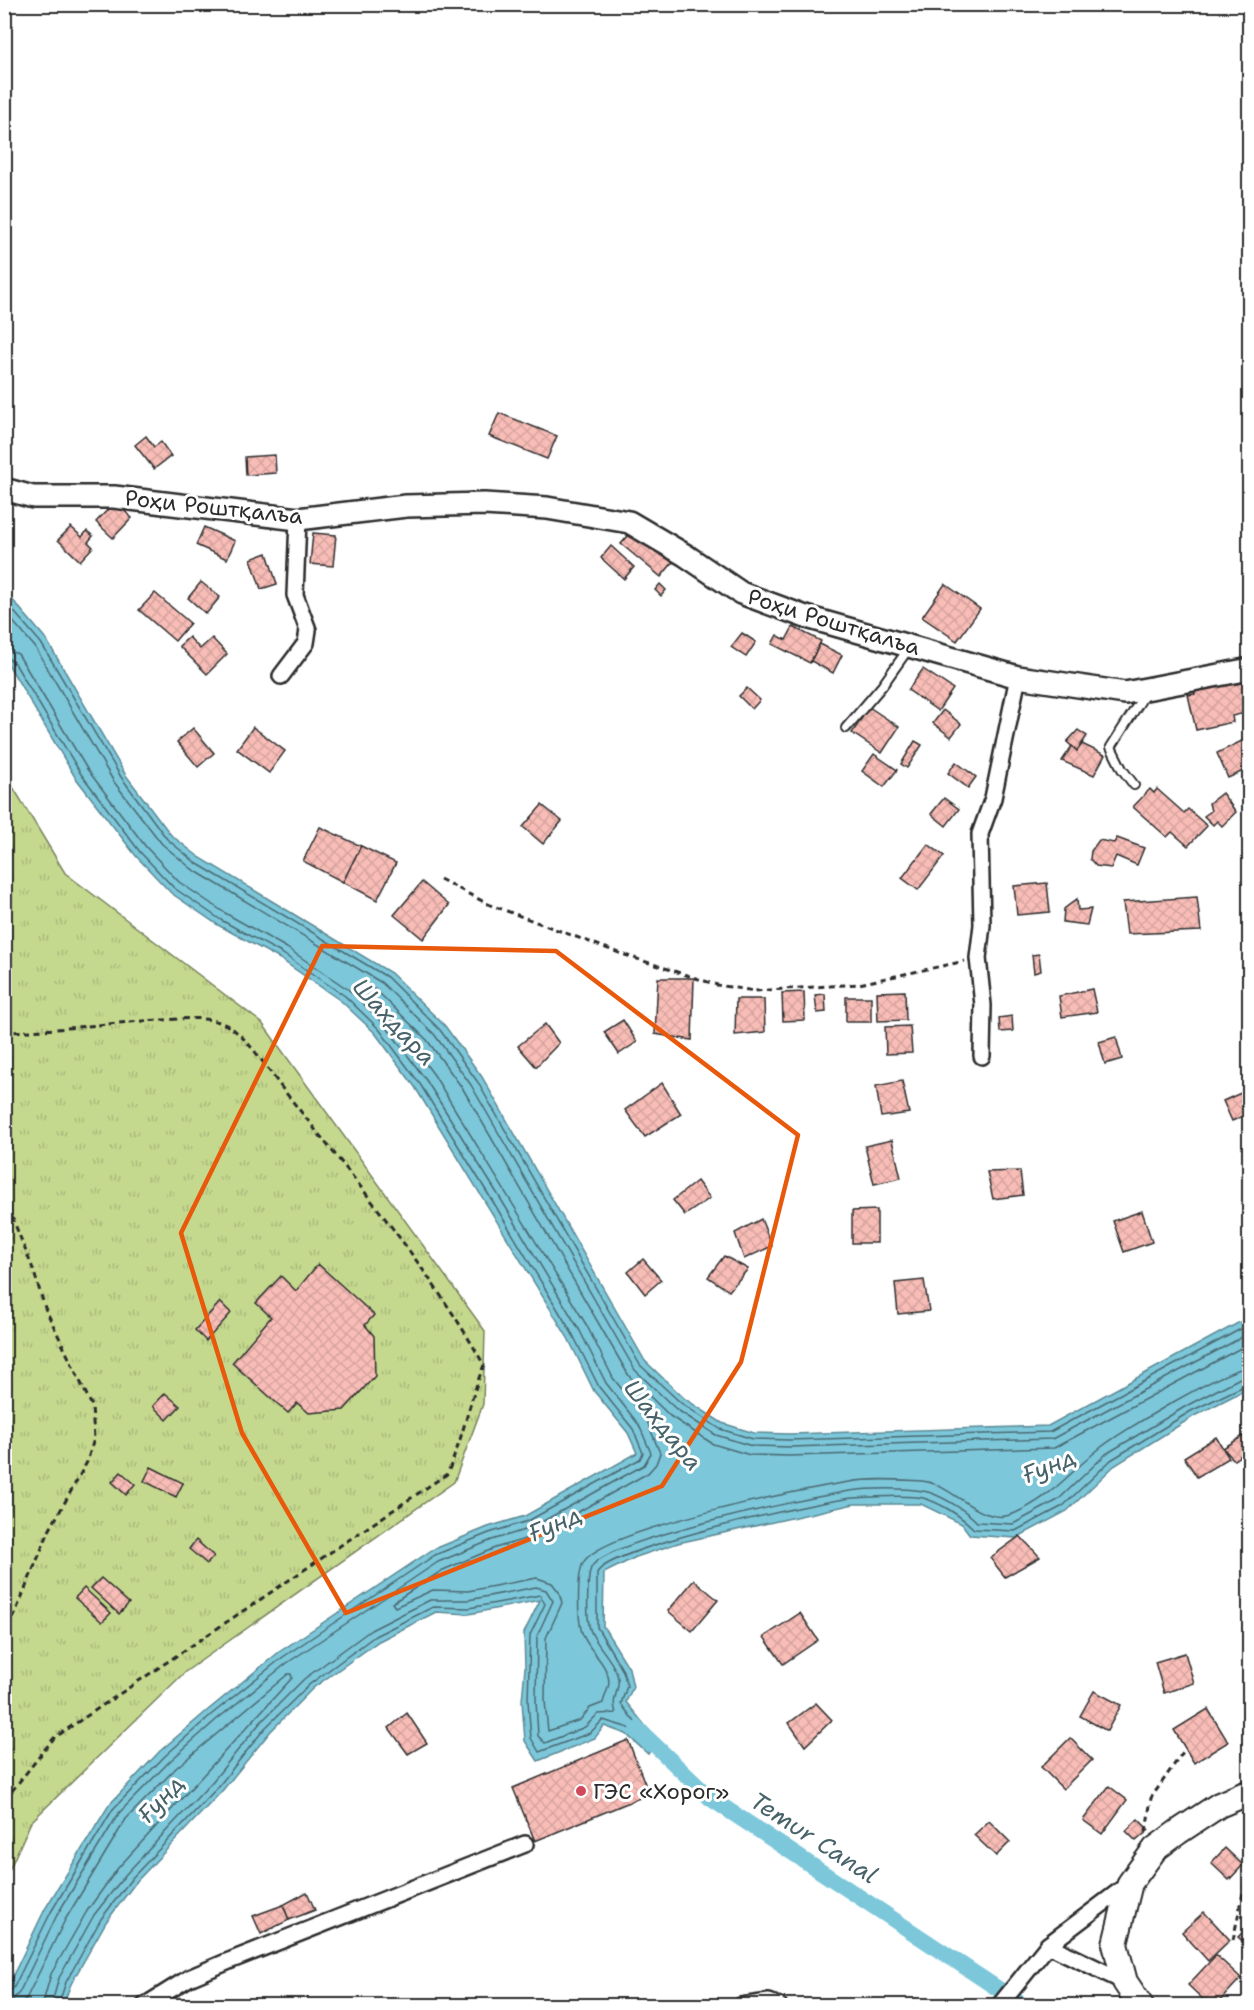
<svg xmlns="http://www.w3.org/2000/svg" width="1254" height="2010" font-family="'Shantell Sans',sans-serif">
  <style>
    .grass { fill: url(#grass-tufts); stroke: #78825c; stroke-width: 1.5 }
    .water { fill: #7bc7da; stroke: #5b8994; stroke-width: 1.5 }
    .lines { fill: none; stroke-linecap: round; stroke-linejoin: round }
    .shore { stroke: #4b6971; stroke-width: 1.5 }
    .canal { stroke: #7bc7da; stroke-width: 16 }
    .building { fill: url(#building-cross-hatch); stroke: #2b2b2b; stroke-width: 1.5 }
    .service-casing { stroke: #2b2b2b; stroke-width: 12 }
    .minor-casing { stroke: #2b2b2b; stroke-width: 20 }
    .secondary-casing { stroke: #2b2b2b; stroke-width: 26 }
    .primary-casing { stroke: #2b2b2b; stroke-width: 28 }
    .path { stroke: #2b2b2b; stroke-width: 3; stroke-dasharray: 6 4.5; stroke-linecap: butt }
    .service { stroke: #fff; stroke-width: 8 }
    .minor { stroke: #fff; stroke-width: 15 }
    .secondary { stroke: #fff; stroke-width: 21 }
    .primary { stroke: #fff; stroke-width: 24 }
    .marked { fill: none; stroke: #e8590c; stroke-width: 4.5; stroke-linejoin: round }
    .poi-dot { fill: #d1495b; stroke: #fff; stroke-width: 2 }
    .labels { text-anchor: middle; dominant-baseline: central; stroke-width: 6; stroke-linejoin: round; paint-order: stroke }
    .street-label { font-size: 22px; fill: #2b2b2b; stroke: #fff }
    .poi-label { font-size: 22px; fill: #2b2b2b; stroke: #fff; text-anchor: start }
    .water-label { font-size: 24px; font-style: italic; fill: #476268; stroke: #fff }
  </style>
  <defs>
    <pattern id="grass-tufts" width="24" height="20" patternUnits="userSpaceOnUse" patternTransform="scale(1.5)"><rect width="24" height="20" fill="#c5d98e"/><path d="M3 7l-1-3M5 7V3M7 7l1-3M15 17l-1-3M17 17v-4M19 17l1-3" fill="none" stroke="#a9ba7b"/></pattern>
    <pattern id="building-cross-hatch" width="8" height="8" patternUnits="userSpaceOnUse" patternTransform="scale(1.5)"><rect width="8" height="8" fill="#f9bdb7"/><path d="M0 0l8 8M0 8l8-8" fill="none" stroke="#d6a39e"/></pattern>
  </defs>
  <rect width="100%" height="100%" fill="#fff"/>
  <filter id="ink" filterUnits="userSpaceOnUse"><feTurbulence type="fractalNoise" baseFrequency=".0167" numOctaves="2"/><feDisplacementMap in="SourceGraphic" scale="12" xChannelSelector="R" yChannelSelector="G"/><feConvolveMatrix kernelMatrix="1 2 1 2 8 2 1 2 1" color-interpolation-filters="sRGB"/></filter>
  <g filter="url(#ink)">
    <path class="grass" d="M5 774 65 873 262 1023 485 1331 483 1404 454 1482 185 1672 31 1822 5 1879Z"/>
    <path class="water" d="M5 591 46 639 125 774 171 835 199 857 391 973 445 1026 482 1077 645 1361 685 1399 722 1423 754 1433 790 1434 1048 1426 1249 1317V1388L1194 1416 1114 1466 1067 1511 1016 1538 970 1535 962 1524 921 1504H854L678 1543 636 1557 604 1573 603 1626 629 1668 633 1687 626 1702 657 1740 648 1754 626 1734 604 1726 595 1738 538 1761 525 1741 522 1701 525 1668 524 1633 540 1600 469 1614 436 1612 379 1641 313 1688 270 1732 222 1791 136 1882 106 1922 71 1984 63 2005H5V1992L45 1909 109 1805 160 1751 208 1710 279 1652 432 1550 488 1527 525 1516 637 1453 628 1433 594 1391 568 1338 415 1087 375 1033 341 1001 280 959 218 925 171 893 136 856 75 777 5 659Z"/>
    <g class="lines">
      <g class="shore">
        <path d="M4 600 41 643 121 777 167 839 196 863 387 977 440 1030 477 1081 640 1365 681 1403 720 1429 753 1439 790 1440 1050 1432 1250 1324"/>
        <path d="M4 611 35 647 114 782 162 844 192 869 382 983 434 1034 471 1085 635 1370 676 1409 716 1435 752 1446 790 1447 1052 1439 1250 1333"/>
        <path d="M4 649 18 654 87 769 146 847 179 882 225 913 287 948 349 990 385 1025 426 1080 502 1201 580 1331 606 1383 639 1425 651 1453 644 1465 531 1528 492 1540 438 1562 287 1663 216 1720 170 1761 119 1813 57 1915 19 1993 13 1999 4 2000"/>
        <path d="M4 656 14 662 81 774 140 852 174 888 221 920 283 954 345 996 379 1029 420 1084 495 1205 573 1335 599 1387 633 1429 643 1453 640 1459 528 1521 489 1533 435 1555 283 1657 212 1714 165 1756 113 1809 51 1912 13 1989 4 1993"/>
        <path d="M1250 1343 1054 1448 790 1456 750 1455 713 1444 670 1416 629 1376 463 1089 427 1040 377 991 361 981 357 983 392 1019 434 1075 587 1326 613 1378 647 1421 660 1453 656 1464 648 1473 535 1536 495 1548 443 1570 392 1603 395 1607 433 1590 468 1591 537 1578 552 1583 559 1592 562 1603 546 1638 545 1701 548 1731 580 1720 590 1708 603 1703C604 1697 609 1688 609 1682 608 1664 589 1651 583 1635 577 1622 577 1575 583 1563 600 1530 807 1488 849 1482 872 1478 899 1480 922 1481 954 1484 980 1527 1013 1514 1050 1499 1069 1473 1099 1449 1118 1433 1228 1367 1250 1367"/>
        <path d="M19 2006 27 1997 65 1920 126 1819 176 1768 288 1674H291L292 1678 118 1868 87 1911 51 1974 42 2006"/>
        <path d="M51 2006 59 1978 94 1915 126 1874 212 1782 260 1723 304 1679 371 1630 430 1600H468L536 1587 546 1590 553 1601 537 1636 536 1701 538 1736 545 1743 585 1727 598 1714 616 1713C610 1696 622 1690 617 1674 611 1658 598 1647 591 1632 586 1621 587 1579 591 1568 602 1540 813 1497 850 1491 869 1488 904 1488 923 1491 938 1493 967 1511 977 1522L1013 1524 1058 1500 1106 1454 1188 1405 1242 1377 1250 1376"/>
        <path d="M58 2006 66 1982 101 1919 132 1878 218 1787 265 1728 310 1684 375 1636 433 1607 469 1608 540 1595 545 1604 530 1635 528 1701 531 1738 539 1752 590 1733 603 1720 629 1728 643 1739 645 1735 621 1704 627 1686 623 1671 597 1627V1573C606 1549 821 1500 854 1498 869 1497 910 1495 923 1498 941 1503 961 1516 974 1529L1015 1531 1063 1506 1111 1460 1191 1411 1250 1383"/>
      </g>
      <path class="canal" d="M638 1729 710 1798 1024 2006"/>
    </g>
    <g class="building">
      <path d="M499 413 557 436 547 459 489 436Z"/>
      <path d="M146 436 154 447 161 442 171 456 154 469 135 445Z"/>
      <path d="M275 455 276 473 246 475 245 457Z"/>
      <path d="M115 502 132 518 113 538 96 522Z"/>
      <path d="M71 527 82 537 87 531 93 536 88 542 93 547 80 561 58 540Z"/>
      <path d="M204 527 235 541 227 559 196 545Z"/>
      <path d="M635 528 674 561 661 577 621 544Z"/>
      <path d="M313 533 336 535 333 566 310 564Z"/>
      <path d="M611 546 634 567 624 579 601 558Z"/>
      <path d="M267 553 277 584 261 589 251 559Z"/>
      <path d="M201 582 220 597 206 614 188 598Z"/>
      <path d="M660 584 666 590 661 596 655 590Z"/>
      <path d="M945 584 980 609 957 641 922 617Z"/>
      <path d="M155 593 190 623 175 641 139 610Z"/>
      <path d="M793 627 821 641 810 663 772 644 777 635 786 640Z"/>
      <path d="M742 633 756 642 746 657 731 647Z"/>
      <path d="M189 637 200 649 212 638 227 654 207 674 179 646Z"/>
      <path d="M820 644 842 655 833 673 811 661Z"/>
      <path d="M923 669 953 689 938 711 908 690Z"/>
      <path d="M1250 678V712L1232 716 1233 722 1196 730 1188 695 1195 694 1193 683Z"/>
      <path d="M747 688 760 700 752 709 739 696Z"/>
      <path d="M869 707 899 727 882 753 852 733Z"/>
      <path d="M943 710 961 724 951 737 933 723Z"/>
      <path d="M253 727 285 751 269 773 237 749Z"/>
      <path d="M193 728 214 753 198 767 177 742Z"/>
      <path d="M1078 730 1087 736 1077 751 1067 742Z"/>
      <path d="M1250 737V768L1228 778 1217 753Z"/>
      <path d="M915 741 922 745 907 768 901 764Z"/>
      <path d="M1082 744 1105 755 1094 775 1062 761 1072 746 1077 751Z"/>
      <path d="M874 754 897 770 884 787 862 771Z"/>
      <path d="M956 762 976 777 968 788 948 773Z"/>
      <path d="M1150 789 1154 793 1157 789 1184 813 1188 809 1207 826 1188 846 1172 832 1167 837 1133 807Z"/>
      <path d="M1222 793 1236 812 1222 826 1217 821 1213 825 1204 816 1211 811 1209 803Z"/>
      <path d="M944 798 959 809 946 826 931 814Z"/>
      <path d="M542 805 562 821 543 844 523 827Z"/>
      <path d="M320 827 361 846 343 882 303 861Z"/>
      <path d="M1117 838 1144 848 1137 865 1116 856 1111 868 1096 866 1090 859 1091 851 1099 840 1114 843Z"/>
      <path d="M928 844 944 856 918 890 902 878Z"/>
      <path d="M361 846 396 863 377 900 343 882Z"/>
      <path d="M422 882 449 905 423 939 394 915Z"/>
      <path d="M1047 883 1050 912 1017 915 1014 886Z"/>
      <path d="M1197 897 1201 931 1127 934 1123 902Z"/>
      <path d="M1077 899 1078 910 1091 909 1087 925 1063 922 1064 909Z"/>
      <path d="M1039 954 1041 971 1034 973 1032 955Z"/>
      <path d="M1250 971V1001L1244 973Z"/>
      <path d="M658 978H694L692 1040 655 1034Z"/>
      <path d="M1092 989 1097 1012 1062 1017 1059 996Z"/>
      <path d="M905 991 906 1020 878 1021 877 992Z"/>
      <path d="M804 992 805 1020 783 1021 782 993Z"/>
      <path d="M825 994 826 1012 817 1013 815 995Z"/>
      <rect x="846" y="997" width="25" height="25"/>
      <path d="M736 999H764L765 1032 735 1035Z"/>
      <path d="M1012 1016 1013 1031 1000 1032 999 1018Z"/>
      <path d="M623 1020 637 1042 619 1054 604 1032Z"/>
      <path d="M545 1024 559 1043 536 1067 518 1046Z"/>
      <path d="M910 1026 912 1053 886 1054 885 1027Z"/>
      <path d="M1116 1037 1122 1059 1105 1064 1099 1042Z"/>
      <path d="M902 1081 909 1113 881 1117 876 1086Z"/>
      <path d="M662 1083 681 1114 645 1137 625 1110Z"/>
      <path d="M1243 1092 1250 1113 1232 1121 1223 1101Z"/>
      <path d="M892 1140 901 1178 874 1184 865 1146Z"/>
      <path d="M1020 1171 1023 1195 993 1199 987 1172Z"/>
      <path d="M697 1181 710 1198 685 1215 673 1200Z"/>
      <path d="M877 1210V1243H852V1211Z"/>
      <path d="M1142 1211 1152 1242 1124 1252 1113 1221Z"/>
      <path d="M761 1219 772 1246 744 1259 735 1233Z"/>
      <path d="M724 1256 748 1269 729 1291 708 1277Z"/>
      <path d="M643 1259 661 1280 645 1294 628 1272Z"/>
      <path d="M318 1264 374 1315 365 1325 374 1336 375 1376 344 1410 309 1413 297 1403 288 1413 232 1363 271 1317 256 1303 281 1276 296 1291Z"/>
      <path d="M924 1280 929 1311 898 1314 895 1283Z"/>
      <path d="M220 1302 231 1313 206 1341 195 1330Z"/>
      <path d="M165 1393 180 1406 167 1420 153 1406Z"/>
      <path d="M1250 1432V1449L1234 1460 1223 1448Z"/>
      <path d="M1216 1437 1229 1458 1197 1477 1184 1457Z"/>
      <path d="M151 1467 183 1483 176 1497 144 1481Z"/>
      <path d="M121 1472 135 1484 126 1495 112 1482Z"/>
      <path d="M1020 1536 1040 1557 1005 1577 990 1558Z"/>
      <path d="M196 1540 214 1556 207 1564 189 1549Z"/>
      <path d="M101 1578 129 1603 119 1614 91 1588Z"/>
      <path d="M694 1580 718 1600 692 1631 668 1611Z"/>
      <path d="M84 1588 111 1613 102 1622 75 1598Z"/>
      <path d="M800 1613 818 1640 783 1664 764 1637Z"/>
      <path d="M1185 1653 1194 1683 1164 1693 1155 1662Z"/>
      <path d="M1094 1691 1121 1705 1107 1731 1080 1716Z"/>
      <path d="M816 1703 832 1720 805 1746 789 1723Z"/>
      <path d="M1208 1709 1228 1742 1194 1763 1174 1730Z"/>
      <path d="M407 1713 427 1743 408 1754 389 1728Z"/>
      <path d="M1070 1738 1092 1760 1063 1789 1041 1767Z"/>
      <path d="M628 1740 649 1794 535 1841 513 1788Z"/>
      <path d="M1109 1786 1127 1800 1102 1834 1083 1820Z"/>
      <path d="M1138 1819 1149 1830 1136 1841 1126 1831Z"/>
      <path d="M989 1821 1010 1842 996 1856 974 1835Z"/>
      <path d="M1225 1848 1243 1865 1229 1880 1211 1863Z"/>
      <path d="M307 1892 315 1910 289 1920 283 1905Z"/>
      <path d="M283 1905 289 1920 261 1934 253 1916Z"/>
      <path d="M1204 1912 1230 1940 1208 1961 1182 1932Z"/>
      <path d="M1250 1925V1948L1238 1937Z"/>
      <path d="M1216 1955 1241 1978 1215 2006H1210L1188 1985Z"/>
    </g>
    <g class="lines">
      <defs>
        <g id="service">
          <path d="M846 728 882 686 909 648"/>
          <path d="M1134 785 1122 769 1111 747 1146 692"/>
        </g>
        <g id="minor">
          <path d="M281 676 306 643 308 630 295 595 298 519"/>
          <path d="M982 1056 983 1005 978 958 982 925 980 834 993 798 1018 677"/>
          <path d="M1048 1945 1130 1883"/>
          <path d="M144 2006 189 1978 229 1961 525 1844"/>
          <path d="M741 2006 769 2002 779 2006"/>
          <path d="M999 2006 1048 1945 1125 1982"/>
        </g>
        <path id="secondary" d="M4 489 33 497H114L298 519 406 506 484 504 547 508 629 522 685 555 741 593 803 616 1018 677 1125 693 1250 669"/>
        <path id="primary" d="M1141 2006 1125 1982 1115 1944 1130 1883 1155 1849 1178 1832 1219 1805 1250 1792"/>
      </defs>
      <use href="#service" class="service-casing"/>
      <use href="#minor" class="minor-casing"/>
      <use href="#secondary" class="secondary-casing"/>
      <use href="#primary" class="primary-casing"/>
      <g class="path">
        <path d="M440 879 488 904 622 954 717 985 755 991 859 984 965 961"/>
        <path d="M4 1032C58 1031 110 1022 163 1020 182 1019 204 1016 222 1023 246 1032 270 1074 286 1093 355 1180 429 1268 484 1365 469 1401 463 1439 447 1474L54 1738 4 1801"/>
        <path d="M4 1197 33 1269 45 1308 92 1406 94 1439 87 1462 49 1531 4 1640"/>
        <path d="M1146 1832 1151 1798 1185 1749"/>
        <path d="M1233 1940 1246 1879 1250 1874"/>
      </g>
      <use href="#service" class="service"/>
      <use href="#minor" class="minor"/>
      <use href="#secondary" class="secondary"/>
      <use href="#primary" class="primary"/>
    </g>
  </g>
  <path class="marked" d="M322 946 556 951 798 1135 741 1362 662 1486 346 1613 242 1433 181 1233Z"/>
  <circle class="poi-dot" cx="581" cy="1791" r="6"/>
  <g class="labels">
    <g class="street-label">
      <text transform="translate(214 507) rotate(6)">Роҳи Роштқалъа</text>
      <text transform="translate(834 622) rotate(17)">Роҳи Роштқалъа</text>
    </g>
    <g class="poi-label">
      <text x="593" y="1791">ГЭС «Хорог»</text>
    </g>
    <g class="water-label">
      <text transform="translate(394 1022) rotate(47)">Шахдара</text>
      <text transform="translate(663 1425) rotate(51)">Шахдара</text>
      <text transform="translate(1049 1466) rotate(-22)">Ғунд</text>
      <text transform="translate(555 1524) rotate(-23)">Ғунд</text>
      <text transform="translate(161 1799) rotate(-47)">Ғунд</text>
      <text transform="translate(814 1838) rotate(33)">Temur Canal</text>
    </g>
  </g>
  <rect width="1254" height="2010" fill="none" stroke="#fff" stroke-width="24"/>
  <rect x="12" y="12" width="1230" height="1986" fill="none" stroke="#2b2b2b" stroke-width="2" filter="url(#ink)"/>
</svg>
